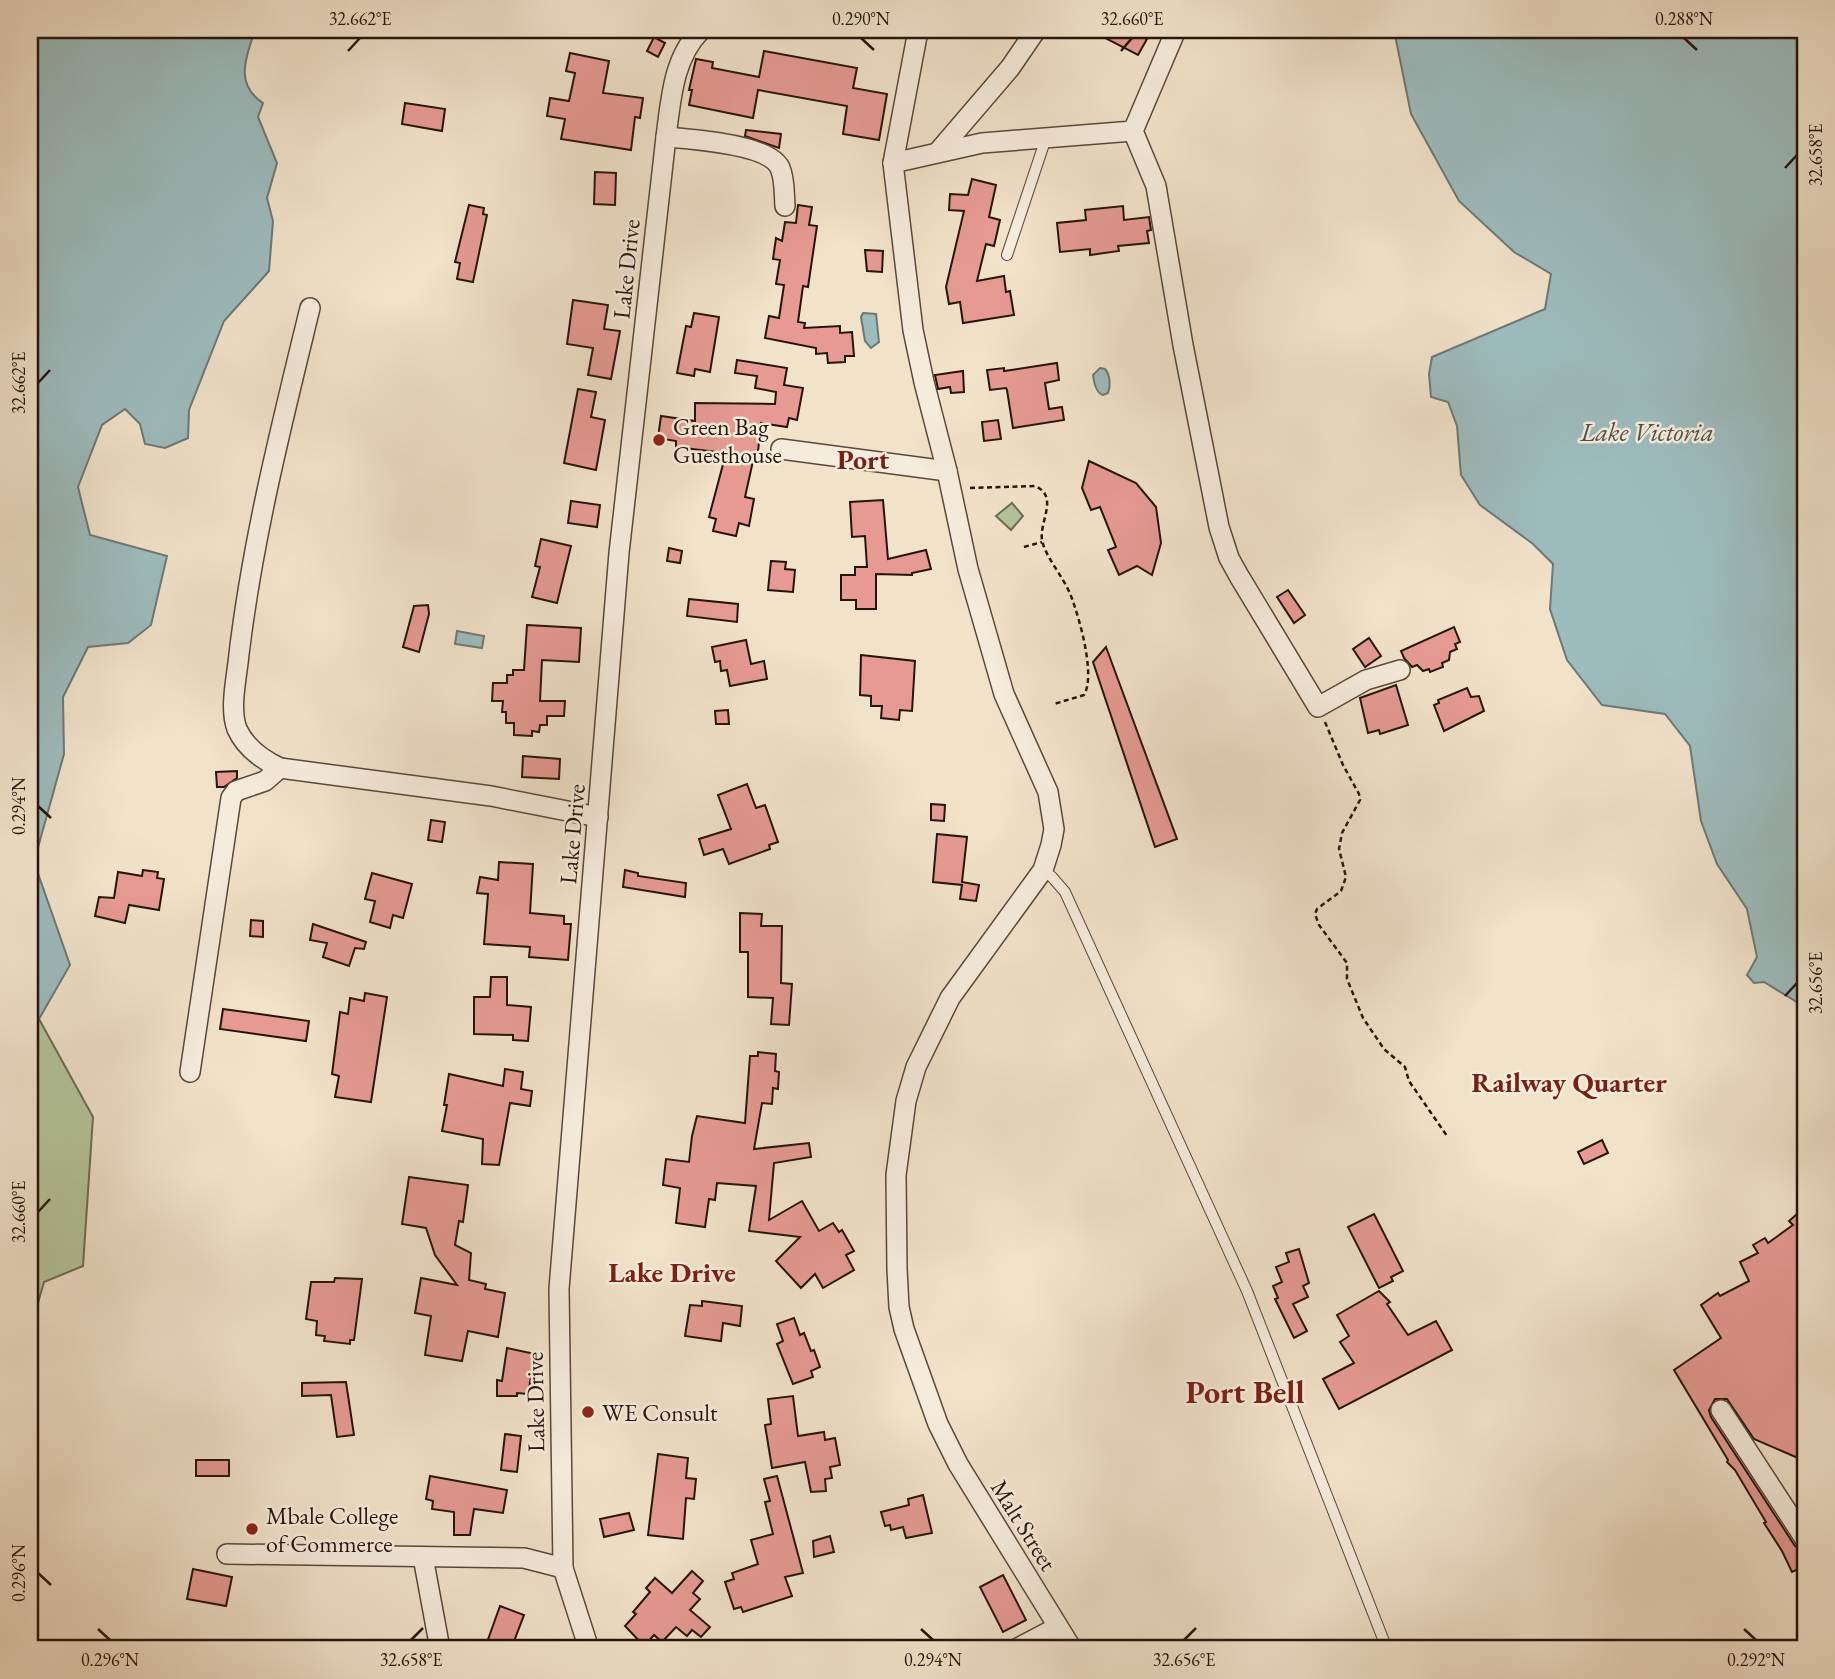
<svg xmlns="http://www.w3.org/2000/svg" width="1835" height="1679" font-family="'EB Garamond',serif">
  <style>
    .green { fill: #b4c49b; stroke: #6d6c53; stroke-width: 2 }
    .water { fill: #9dbcbe; stroke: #6d7976; stroke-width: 2 }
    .building { fill: #e69a93; stroke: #26140b; stroke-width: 2 }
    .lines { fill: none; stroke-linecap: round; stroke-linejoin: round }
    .service-casing { stroke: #59483b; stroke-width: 12 }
    .minor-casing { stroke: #59483b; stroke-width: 22 }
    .path { stroke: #26140b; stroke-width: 2.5; stroke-dasharray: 5 3.5; stroke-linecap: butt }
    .service { stroke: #f6ecdd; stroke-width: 10 }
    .minor { stroke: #f6ecdd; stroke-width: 19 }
    .ticks { fill: none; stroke: #26140b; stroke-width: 2.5 }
    .poi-dot { fill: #8f2418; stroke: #f6ecdd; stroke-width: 2.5 }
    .labels { text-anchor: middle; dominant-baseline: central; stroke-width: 5; stroke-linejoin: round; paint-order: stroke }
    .street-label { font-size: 24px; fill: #26140b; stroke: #f6ecdd }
    .poi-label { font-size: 24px; fill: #26140b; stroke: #f6ecdd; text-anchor: start }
    .water-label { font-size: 26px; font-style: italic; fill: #504f4a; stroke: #f6ecdd }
    .quarter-label { font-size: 28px; font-weight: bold; fill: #7a1f14; stroke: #f6ecdd }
    .district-label { font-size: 32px; font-weight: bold; fill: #7a1f14; stroke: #f6ecdd }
    .neatline { fill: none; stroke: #26140b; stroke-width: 2.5 }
    .ticks-label { font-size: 18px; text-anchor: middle; fill: #26140b }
  </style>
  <rect width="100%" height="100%" fill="#f1e2ca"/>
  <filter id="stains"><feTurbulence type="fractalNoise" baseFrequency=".00286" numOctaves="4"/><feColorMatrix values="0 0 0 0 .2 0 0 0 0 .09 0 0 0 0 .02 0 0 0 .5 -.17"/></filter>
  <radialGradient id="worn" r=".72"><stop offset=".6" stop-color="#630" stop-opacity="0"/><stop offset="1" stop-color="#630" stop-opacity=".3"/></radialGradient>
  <g class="green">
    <path d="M1012 503 1023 516 1011 530 996 516Z"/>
    <path d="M39 1019 93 1117 83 1266 44 1282 30 1331V1023Z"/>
  </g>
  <g class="water">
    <path d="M30 30H255C246 57 234 84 263 103L258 117 277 163 267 198 273 221 269 271 224 321 189 410 188 438 165 448 145 444 140 424 125 409 102 425 78 487 90 535 167 556 151 625 128 643 88 647 63 697 64 754 34 862 70 965 39 1019 30 1023Z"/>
    <path d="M1394 30H1805V1007L1764 982 1754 983 1747 975 1757 957 1747 909 1717 864 1701 821 1690 746 1665 714 1602 705 1567 660 1550 609 1553 564 1533 544 1480 505 1461 475 1457 426 1448 402 1431 397 1429 374 1432 357 1545 309 1551 274 1514 252 1459 201 1411 114Z"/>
    <path d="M863 313 876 314 879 342 871 348 865 341 861 317Z"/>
    <path d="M1100 368 1105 369C1110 375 1111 385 1108 393L1103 395C1096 393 1094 383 1093 375Z"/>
    <path d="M457 631 484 636 482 648 455 644Z"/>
  </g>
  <g class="building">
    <path d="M1114 30H1129L1147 39 1138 55 1107 39Z"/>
    <path d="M654 37 665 43 658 57 647 51Z"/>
    <path d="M764 51 857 68 853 88 887 94 879 140 843 134 847 106 758 90 753 118 689 105 692 90H689L696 59 713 62 712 68 759 77Z"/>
    <path d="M570 53 609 61 603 93 643 98 640 118 635 117 631 150 561 139 565 119 547 116 550 98 569 101 575 73 566 71Z"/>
    <path d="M405 103 445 109 442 131 402 124Z"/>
    <path d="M746 130 781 134 779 148 745 136Z"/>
    <path d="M595 172 616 173 615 205 594 204Z"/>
    <path d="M972 179 996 185 989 217 1000 220 994 246 986 244 977 281 1004 276 1006 292 1010 291 1014 315 963 323 960 302 949 304 946 287 964 211 949 210 950 194 968 195Z"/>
    <path d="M469 205 484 208 483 214 487 215 473 282 457 279 460 263 455 262Z"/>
    <path d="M798 205 812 207 809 225 817 226 808 287 803 286 798 322 805 323 804 328 840 326V333L852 332 854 356H845V362L828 363 827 353 816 354V348L765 338 769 316 779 318 784 285 776 284 780 260 773 259 776 238 782 241 785 222 796 223Z"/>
    <path d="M1123 206 1124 220 1149 217 1151 230 1147 231 1149 243 1118 246 1119 251 1090 255V249L1060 252 1057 223 1086 220 1085 210Z"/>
    <path d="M865 250 883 251 882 272 867 271Z"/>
    <path d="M573 300 608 305 604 329 620 331 611 379 588 375 593 348 567 344Z"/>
    <path d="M694 313 719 317 710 372 695 369 694 376 677 373 686 326 691 327Z"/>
    <path d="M737 360 787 368 784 385 803 388 797 420 789 418 787 427 761 423 757 461H753L745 497 754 499 749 526 739 523 736 536 713 531 716 519 709 517 726 453 676 447V441L658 438 661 416 695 421V403L775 404 776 392 755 388 757 376 735 373Z"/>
    <path d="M1057 363 1059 380 1045 383 1049 409 1062 407 1064 420 1013 428 1007 390 1006 388 990 390 987 370 1004 368V371Z"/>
    <path d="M963 371 964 392 951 393 950 387 938 389 935 375Z"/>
    <path d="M578 389 596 392 591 417 605 420 596 470 564 463Z"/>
    <path d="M998 420 1001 439 984 441 982 422Z"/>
    <path d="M1089 461 1136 483 1156 507 1161 543 1152 575 1137 566 1119 575 1108 550 1116 547 1100 507 1091 510 1082 488Z"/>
    <path d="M883 500 888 559 926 550 931 569 912 573V575L876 574V609H856V600H841V575H855V567H867L865 536 852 537 850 502Z"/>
    <path d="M571 501 600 505 597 527 568 523Z"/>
    <path d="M541 539 571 546 557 603 532 597 540 567 535 566Z"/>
    <path d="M669 548 682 551 680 563 667 561Z"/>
    <path d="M771 561 786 562 785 569 795 570 793 592 768 590Z"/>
    <path d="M1288 590 1305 615 1294 623 1277 597Z"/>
    <path d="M689 599 738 604 737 622 687 616Z"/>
    <path d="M428 605 429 614 419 652 403 647 414 606Z"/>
    <path d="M527 625 581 628 579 662 542 660 540 701H565L564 716H547V725H540L539 732 532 731V736L514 735V723H506V712H502L503 701H492L493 683H507V675H513V670H524Z"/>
    <path d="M1454 627 1460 642 1455 644 1457 649 1450 652 1449 660 1442 663 1443 667 1430 672 1429 669 1423 671 1417 665 1412 667 1404 658 1401 651Z"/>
    <path d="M1369 638 1381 656 1365 667 1353 649Z"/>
    <path d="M746 640 751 664 764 661 767 679 730 686 727 670 721 671 720 661 715 662 712 647Z"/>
    <path d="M1106 647 1177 839 1155 847 1093 662Z"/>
    <path d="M861 655 915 661 912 711 900 710 899 720 881 718 882 706H871V696L860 695Z"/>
    <path d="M1396 685 1408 725 1380 734 1379 730 1368 733 1360 698Z"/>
    <path d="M1467 688 1471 697 1479 696 1484 711 1444 731 1434 705 1439 703 1438 700Z"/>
    <path d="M728 710 729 724H716L715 711Z"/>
    <path d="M523 756 560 759 559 779 522 777Z"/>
    <path d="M237 771V778L224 787H217L216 772Z"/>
    <path d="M747 784 756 808 765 805 778 842 769 845 770 849 729 864 723 849 704 855 699 839 731 829 718 795Z"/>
    <path d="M931 804 945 805 944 821 931 820Z"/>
    <path d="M431 820 445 822 442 842 428 840Z"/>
    <path d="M937 834 967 837 962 882 979 885 976 901 960 899 962 885 933 882Z"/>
    <path d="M499 862 533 864 530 913 564 916V924H571L568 960 529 957 530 947 484 944 488 894 477 893 480 877 498 880Z"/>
    <path d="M143 870 158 872 157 878 164 879 159 910 129 905 125 923 95 916 99 897 114 898 118 872 142 876Z"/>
    <path d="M625 870 638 873V876L686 883 685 897 623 887Z"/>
    <path d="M372 873 412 884 403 918 393 915 390 928 370 922 375 901 365 899Z"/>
    <path d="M740 913 762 914 761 926H782L781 983 792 984 789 1025 771 1024 773 998 748 997V952H740Z"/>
    <path d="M251 920 263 921V937L250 936Z"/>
    <path d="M313 924 366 942 364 949 355 948 349 966 323 957 327 943 310 940Z"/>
    <path d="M491 977H507V1005L531 1007 528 1041 513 1040V1035L474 1034V997H490Z"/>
    <path d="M365 993 387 997 371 1102 335 1097 339 1076 332 1074 340 1012 348 1014 350 998 364 1001Z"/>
    <path d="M223 1009 309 1021 306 1041 220 1029Z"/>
    <path d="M758 1052 776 1054 775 1071 779 1072 778 1089 773 1088 772 1104 762 1103 754 1149 809 1143 811 1157 774 1163 769 1220 802 1201 819 1231 833 1223 839 1232 842 1230 854 1251 846 1255 854 1270 823 1288 815 1274 801 1288 776 1261 800 1237 749 1231 756 1186 717 1183 715 1200 709 1199 705 1227 676 1223 680 1188 663 1185 666 1159 689 1162 692 1136 697 1116 745 1123 750 1056H758Z"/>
    <path d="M505 1069 523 1072 521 1089 532 1091 530 1106 510 1103 499 1165 482 1164 483 1139 442 1131 447 1105H444L449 1074 503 1086Z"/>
    <path d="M1602 1140 1608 1153 1584 1164 1578 1152Z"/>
    <path d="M409 1177 468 1185 463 1222 459 1221 455 1245 471 1253 469 1280 486 1284 485 1289 505 1293 498 1337 468 1331 462 1361 425 1355 431 1316 415 1313 421 1278 457 1285 435 1255 426 1228 402 1224Z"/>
    <path d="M1805 1207V1461L1754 1439 1727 1399H1715L1709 1410 1711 1417 1795 1546 1805 1551V1566L1792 1572 1782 1551 1764 1523 1766 1522 1735 1470 1727 1462 1728 1460 1674 1370 1721 1338 1701 1305 1718 1293 1720 1296 1749 1281 1740 1262 1758 1253 1753 1245 1765 1238 1768 1243 1793 1225 1789 1221Z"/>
    <path d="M1374 1214 1403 1271 1391 1277 1393 1281 1379 1288 1348 1227Z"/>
    <path d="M1299 1249 1309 1283 1303 1286 1308 1297 1293 1304 1307 1331 1294 1338 1275 1299 1278 1298 1273 1286 1282 1282 1276 1267 1289 1262 1286 1253Z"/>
    <path d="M335 1278 362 1279 354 1340H350V1344L324 1341 325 1336 316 1335 317 1321 306 1319 311 1282H334Z"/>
    <path d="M1379 1291 1390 1302 1387 1304 1408 1335 1436 1321 1452 1350 1339 1409 1323 1379 1354 1363 1340 1342 1349 1336 1337 1315Z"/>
    <path d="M702 1301 742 1306 740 1326 723 1323 721 1341 685 1336 690 1305 702 1306Z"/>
    <path d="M794 1318 800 1335 804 1333 811 1351 814 1350 820 1367 811 1371 813 1377 793 1384 777 1344 783 1341 777 1324Z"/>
    <path d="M507 1348 535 1354 528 1394 517 1393V1396H497V1380L502 1381Z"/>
    <path d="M346 1382 354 1435 337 1437 331 1395 302 1396V1383Z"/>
    <path d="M793 1396 798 1436 824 1432 825 1440 835 1438 840 1465 830 1467 832 1478 825 1479 826 1491 811 1492 805 1462 772 1468 765 1425 771 1424 768 1399Z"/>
    <path d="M505 1434 521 1436 517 1472 501 1470Z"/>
    <path d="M658 1454 688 1458 686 1478 696 1479 694 1499 686 1498 683 1539 648 1535Z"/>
    <rect x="196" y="1460" width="33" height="16"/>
    <path d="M430 1476 507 1490 503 1513 474 1509 470 1535H454V1512L432 1509 433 1501 426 1499Z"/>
    <path d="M777 1476 803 1573 785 1577 792 1596 743 1612 741 1607 734 1609 725 1582 734 1579 732 1573 758 1564 751 1540 773 1534 765 1502 770 1501 764 1479Z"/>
    <path d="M923 1495 932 1533 906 1538 903 1527 891 1530 890 1525 885 1526 881 1512 909 1505 908 1499Z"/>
    <path d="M629 1513 634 1530 604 1537 600 1519Z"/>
    <path d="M830 1536 834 1552 814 1557 813 1541Z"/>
    <path d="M193 1569 232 1577 226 1606 187 1599Z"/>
    <path d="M692 1571 703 1581 693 1593 700 1599 690 1610 710 1627 701 1637 692 1630 687 1636 676 1627 662 1642 654 1635 644 1646 625 1626 636 1614 633 1612 650 1592 646 1588 655 1578 672 1593Z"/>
    <path d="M1003 1575 1026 1620 1003 1632 980 1587Z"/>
    <path d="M500 1606 524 1615 511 1649H498L486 1645Z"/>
  </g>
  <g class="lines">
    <defs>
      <g id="service">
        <path d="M1007 255 1046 138"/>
        <path d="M1043 870 1052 877 1065 892 1247 1291 1387 1649"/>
      </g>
      <g id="minor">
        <path d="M915 30 917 36 893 163 913 330 924 382 947 471 968 569 1004 694 1048 792 1054 829 1051 845 1043 870 950 998 916 1067 906 1101 896 1175 897 1269 899 1307 904 1329 938 1424 958 1464 1072 1649"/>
        <path d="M1133 131 1156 186 1183 345 1219 527 1229 558 1239 576 1318 707 1366 680 1400 670"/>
        <path d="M666 137C690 139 769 144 780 168 785 179 784 194 785 206"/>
        <path d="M938 152 1010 68 1036 30"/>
        <path d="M893 163 982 143 1133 131 1176 30"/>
        <path d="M310 308C282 423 253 537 239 654 237 677 229 708 237 729 245 747 263 760 280 768L491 796 598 817"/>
        <path d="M781 449 947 471"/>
        <path d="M190 1072 231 798 236 791 265 781 280 768"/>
        <path d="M1721 1410 1805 1539"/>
        <path d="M227 1554 524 1558 563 1568"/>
        <path d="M423 1557 440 1649"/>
        <path d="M589 1649 563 1568 559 1289 619 553 666 137C671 99 673 58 701 30"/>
        <path d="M1016 1649 1058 1627"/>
      </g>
    </defs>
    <use href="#service" class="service-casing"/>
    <use href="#minor" class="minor-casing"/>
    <g class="path">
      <path d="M970 488 1035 486C1061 497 1036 525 1043 544 1048 560 1064 578 1071 596 1079 617 1096 675 1084 695L1054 704"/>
      <path d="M1024 547 1042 542"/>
      <path d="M1325 722 1343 765 1359 794 1360 800 1342 833 1339 849 1346 877 1341 891 1317 909 1315 914 1319 925 1347 963V979L1363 1018 1384 1049 1405 1067 1409 1081 1447 1136"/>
    </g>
    <use href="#service" class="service"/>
    <use href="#minor" class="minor"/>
  </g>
  <path class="ticks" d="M861 38 874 50M1684 38 1697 50M348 51 360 38M1121 51 1132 38M1785 168 1797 155M38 383 50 370M38 806 51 818M1785 996 1797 983M38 1212 50 1199M38 1573 51 1585M98 1629 110 1640M921 1629 933 1640M1744 1629 1756 1640M411 1640 423 1628M1184 1640 1196 1628"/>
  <g class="poi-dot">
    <circle cx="659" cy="440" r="7"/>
    <circle cx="588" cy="1412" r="7"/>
    <circle cx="252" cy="1529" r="7"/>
  </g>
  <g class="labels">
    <g class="street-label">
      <text transform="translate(626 269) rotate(-84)">Lake Drive</text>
      <text transform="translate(572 834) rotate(-85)">Lake Drive</text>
      <text transform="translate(535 1402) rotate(-91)">Lake Drive</text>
      <text transform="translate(1024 1525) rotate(58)">Malt Street</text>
    </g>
    <g class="poi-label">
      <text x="673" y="426">Green Bag<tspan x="673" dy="28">Guesthouse</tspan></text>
      <text x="602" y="1412">WE Consult</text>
      <text x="266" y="1515">Mbale College<tspan x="266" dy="28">of Commerce</tspan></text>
    </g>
    <g class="water-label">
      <text x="1647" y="432">Lake Victoria</text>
    </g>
    <g class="quarter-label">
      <text x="863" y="459">Port</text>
      <text x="1569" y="1082">Railway Quarter</text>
      <text x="672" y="1272">Lake Drive</text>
    </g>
    <g class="district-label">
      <text x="1245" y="1392">Port Bell</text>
    </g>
  </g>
  <rect width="1835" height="1679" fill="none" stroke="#f1e2ca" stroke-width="77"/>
  <rect x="38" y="38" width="1759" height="1602" class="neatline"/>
  <g class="ticks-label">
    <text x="360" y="25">32.662°E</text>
    <text x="861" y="25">0.290°N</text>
    <text x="1132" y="25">32.660°E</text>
    <text x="1684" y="25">0.288°N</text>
    <text transform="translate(1816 155) rotate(-90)" y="6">32.658°E</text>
    <text transform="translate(19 383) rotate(-90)" y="6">32.662°E</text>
    <text transform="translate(19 806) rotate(-90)" y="6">0.294°N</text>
    <text transform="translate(1816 983) rotate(-90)" y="6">32.656°E</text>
    <text transform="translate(19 1212) rotate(-90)" y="6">32.660°E</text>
    <text transform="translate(19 1573) rotate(-90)" y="6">0.296°N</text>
    <text x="110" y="1666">0.296°N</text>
    <text x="411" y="1666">32.658°E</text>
    <text x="933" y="1666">0.294°N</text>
    <text x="1184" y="1666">32.656°E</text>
    <text x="1756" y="1666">0.292°N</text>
  </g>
  <rect width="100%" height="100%" filter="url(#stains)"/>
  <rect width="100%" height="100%" fill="url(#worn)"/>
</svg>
